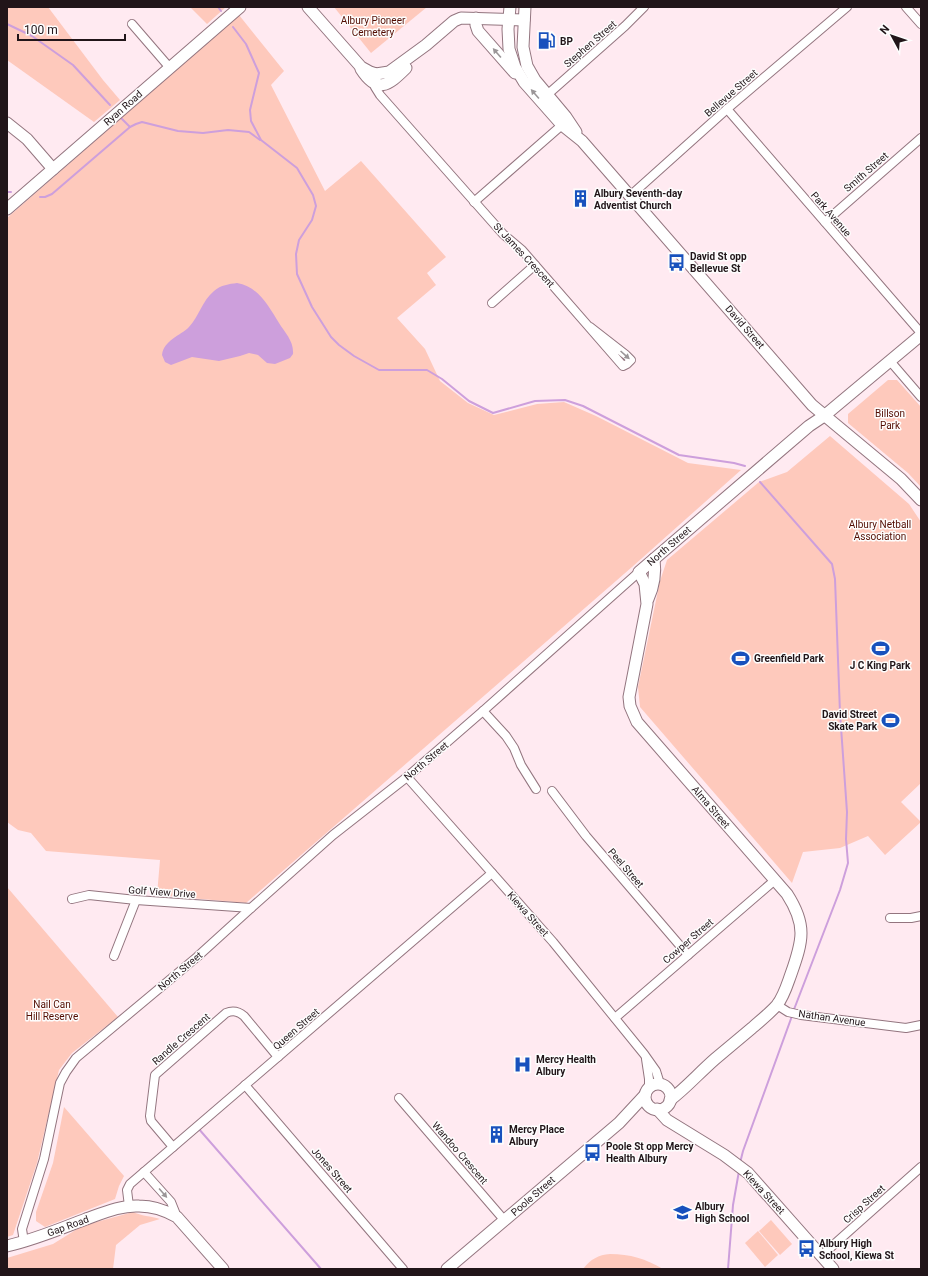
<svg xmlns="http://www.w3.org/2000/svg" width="928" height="1276" font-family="Roboto,sans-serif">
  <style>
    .green { fill: #fec9bc }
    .water { fill: #cd9fdc }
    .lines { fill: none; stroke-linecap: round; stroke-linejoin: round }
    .stream { stroke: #cd9fdc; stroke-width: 2 }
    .street-casing { stroke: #93757f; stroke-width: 10 }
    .secondary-casing { stroke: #93757f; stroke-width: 13 }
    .street { stroke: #fff; stroke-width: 8 }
    .secondary { stroke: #fff; stroke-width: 11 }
    .oneway { fill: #9b9698 }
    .labels { text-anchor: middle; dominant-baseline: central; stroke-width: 3; stroke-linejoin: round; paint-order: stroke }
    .park-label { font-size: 10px; fill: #530d02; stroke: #fdfdfd }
    .poi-label { font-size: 10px; font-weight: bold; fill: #211519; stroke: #fdfdfd; text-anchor: start }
    .street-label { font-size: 10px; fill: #211519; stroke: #fdfdfd }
  </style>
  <rect width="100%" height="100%" fill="#ffeaf1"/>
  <g class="green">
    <path d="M7 7H48L103 80 120 100 94 122 7 60Z"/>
    <path d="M190 7H226L207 24Z"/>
    <path d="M334 7H427L371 53Z"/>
    <path d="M239 15 284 71 271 85 325 191 361 161 446 257 427 273 436 285 397 318 425 349 440 381 468 403 494 415 537 404 564 402 596 416 688 463 741 470 632 567 246 903 157 895 160 860 46 851 31 833 18 830 7 822V218Z"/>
    <path d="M888 380H897L921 407V487L908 473 848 423V414Z"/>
    <path d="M830 436 909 504 921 522V783L901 802 921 822 885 855 868 836 840 848 803 852 792 883 640 707 638 687 660 581 667 560 759 482 787 472Z"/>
    <path d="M7 887 118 1017 72 1053 59 1070 37 1163 13 1235 7 1237Z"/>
    <path d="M64 1107 124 1176 119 1186 115 1199 45 1227 36 1221V1212L53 1163Z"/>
    <path d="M133 1212C141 1216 151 1216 160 1219L140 1225 116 1245 113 1269H7V1258L53 1244 82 1226Z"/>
    <path d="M771 1220 792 1244 780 1255 759 1231Z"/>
    <path d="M758 1231 778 1255 765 1267 745 1243Z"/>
    <path d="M610 1254C630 1254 646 1259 663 1269H583C591 1259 598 1255 610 1254Z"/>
  </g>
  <path class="water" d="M237 283C258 286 269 307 279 323 285 333 294 341 293 354L290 358 275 364 267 363 258 355 249 353 240 356 219 361 192 357 171 365 165 362 162 355C164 340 180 336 189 327 199 316 202 301 214 291 221 285 229 284 237 283Z"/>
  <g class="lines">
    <g class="stream">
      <path d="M218 7 221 11"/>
      <path d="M7 24 32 36 73 65 110 105"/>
      <path d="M233 27 246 44 259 73 250 110 251 121 261 140 297 168 313 195 316 206 312 220 299 240 296 254 297 274 312 307 331 337 339 345 354 356 379 370H427L442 379 469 401 493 413 535 401 565 400 583 406 679 455 734 463 745 466"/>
      <path d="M120 117 130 127 136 124 142 122 178 131 203 133 228 130 249 132 260 140"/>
      <path d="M7 192H11"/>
      <path d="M40 197H45L52 194 130 127"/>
      <path d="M760 482 832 564 835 579 840 713 847 812 846 839 848 863 840 890 793 1012"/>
      <path d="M198 1128 321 1269"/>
      <path d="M740 1163 743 1151 792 1016"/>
      <path d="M728 1269 733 1205 739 1171"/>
    </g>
    <defs>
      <g id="street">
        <path d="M906 7 921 24"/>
        <path d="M132 24 170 68"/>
        <path d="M375 80V87L380 95 503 234 522 250 535 265 623 366 627 364 631 360 626 355 590 327"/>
        <path d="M547 95 625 26 644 7"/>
        <path d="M727 109 921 333"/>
        <path d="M630 196 727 109 847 7"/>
        <path d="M474 202 562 125"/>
        <path d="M825 222 921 138"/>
        <path d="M492 303 535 265"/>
        <path d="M890 361 921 397"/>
        <path d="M483 711 506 736 514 748 521 765 536 789"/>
        <path d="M407 777 553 942 644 1054 656 1071 660 1084"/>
        <path d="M552 791 586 836 688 955"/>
        <path d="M72 899 89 895 136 900 251 908"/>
        <path d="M890 918H911L921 916"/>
        <path d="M114 956 136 900"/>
        <path d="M777 1005 788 1012 801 1015 906 1028 921 1025"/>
        <path d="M615 1018 775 880"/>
        <path d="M646 1059 649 1079V1088"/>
        <path d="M245 1085 403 1269"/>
        <path d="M399 1098 505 1221"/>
        <path d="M173 1147 151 1121 150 1116 155 1075 226 1013C233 1010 238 1011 244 1016L278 1057"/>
        <path d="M144 1172 171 1202 177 1217"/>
        <path d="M129 1206 127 1190 130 1184 492 873"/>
        <path d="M24 1242 22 1229 44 1159 60 1083 66 1072 76 1058 197 957 251 908 333 835 407 777 483 711 639 572"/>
        <path d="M821 1256 921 1167"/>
      </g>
      <g id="secondary">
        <path d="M308 7 361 67 370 72 376 74 389 72 426 45 454 21 461 18 524 20"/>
        <path d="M510 7 508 29 509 49 515 67 524 82 562 125 582 141 630 196 812 405 901 479 921 500"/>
        <path d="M525 7 523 47 527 66 535 80 566 117 576 132"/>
        <path d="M476 18V25L478 31 515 73"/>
        <path d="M361 69C377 94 388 86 406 68"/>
        <path d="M7 123 27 139 53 169"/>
        <path d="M7 209 240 7"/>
        <path d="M648 599C654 586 656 574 654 559"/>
        <circle cx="658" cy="1097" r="13"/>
        <path d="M670 1100C686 1088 699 1073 715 1059 727 1049 740 1038 752 1028 761 1020 770 1013 777 1005 784 996 787 985 791 974 803 940 807 925 787 894L637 722 630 706 629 697 647 604 645 584 639 572 809 426 824 416 921 335"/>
        <path d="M657 1109 667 1120 724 1155 748 1173 833 1269"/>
        <path d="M7 1246C34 1240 60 1229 86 1219 103 1213 121 1205 139 1206 153 1206 165 1210 177 1217L223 1269"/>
        <path d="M447 1269 619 1123 645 1095"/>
      </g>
    </defs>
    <use href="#street" class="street-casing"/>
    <use href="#secondary" class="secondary-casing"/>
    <use href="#street" class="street"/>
    <use href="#secondary" class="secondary"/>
  </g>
  <defs><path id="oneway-solid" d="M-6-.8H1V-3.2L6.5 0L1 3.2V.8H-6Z"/></defs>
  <g class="oneway">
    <use href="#oneway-solid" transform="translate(497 53) rotate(-131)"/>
    <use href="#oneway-solid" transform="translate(535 94) rotate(-131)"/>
    <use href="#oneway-solid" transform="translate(625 355) rotate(42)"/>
    <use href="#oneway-solid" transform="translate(163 1193) rotate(49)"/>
  </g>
  <defs>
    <symbol id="fuel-bare" viewBox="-9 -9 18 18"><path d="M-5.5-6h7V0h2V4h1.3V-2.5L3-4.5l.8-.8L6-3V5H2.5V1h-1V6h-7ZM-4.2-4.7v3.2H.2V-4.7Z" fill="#1851bd" stroke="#fdfdfd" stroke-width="2.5" paint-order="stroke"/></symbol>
    <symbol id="building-bare" viewBox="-9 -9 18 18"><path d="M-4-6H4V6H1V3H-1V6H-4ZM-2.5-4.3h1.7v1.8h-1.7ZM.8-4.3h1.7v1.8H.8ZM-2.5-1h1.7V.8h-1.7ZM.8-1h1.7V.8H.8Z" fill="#1851bd" stroke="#fdfdfd" stroke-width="2.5" paint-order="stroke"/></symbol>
    <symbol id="bus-bare" viewBox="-9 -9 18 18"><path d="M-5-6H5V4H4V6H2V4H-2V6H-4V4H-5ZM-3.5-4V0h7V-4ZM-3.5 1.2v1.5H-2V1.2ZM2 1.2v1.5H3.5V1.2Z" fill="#1851bd" stroke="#fdfdfd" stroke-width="2.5" paint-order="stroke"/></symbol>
    <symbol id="stadium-bare" viewBox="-9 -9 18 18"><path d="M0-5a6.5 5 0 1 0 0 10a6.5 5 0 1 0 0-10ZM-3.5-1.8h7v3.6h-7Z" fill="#1851bd" stroke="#fdfdfd" stroke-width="2.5" paint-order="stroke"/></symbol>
    <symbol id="hospital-bare" viewBox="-9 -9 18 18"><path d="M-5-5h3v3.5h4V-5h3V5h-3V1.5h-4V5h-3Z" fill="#1851bd" stroke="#fdfdfd" stroke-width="2.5" paint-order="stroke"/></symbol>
    <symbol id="school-bare" viewBox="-9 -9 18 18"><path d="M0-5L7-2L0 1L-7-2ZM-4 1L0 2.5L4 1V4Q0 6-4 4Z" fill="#1851bd" stroke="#fdfdfd" stroke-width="2.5" paint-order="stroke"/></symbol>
  </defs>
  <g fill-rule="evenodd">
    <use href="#fuel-bare" x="534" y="28" width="25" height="25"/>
    <use href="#building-bare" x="568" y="186" width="25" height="25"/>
    <use href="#bus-bare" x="664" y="250" width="25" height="25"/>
    <use href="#stadium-bare" x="868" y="636" width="25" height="25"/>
    <use href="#stadium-bare" x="728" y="646" width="25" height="25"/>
    <use href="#stadium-bare" x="878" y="708" width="25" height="25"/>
    <use href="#hospital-bare" x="510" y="1052" width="25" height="25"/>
    <use href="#building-bare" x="484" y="1122" width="25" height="25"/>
    <use href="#bus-bare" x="580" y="1140" width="25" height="25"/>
    <use href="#school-bare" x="670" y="1200" width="25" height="25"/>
    <use href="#bus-bare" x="794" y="1236" width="25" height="25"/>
  </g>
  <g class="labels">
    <g class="park-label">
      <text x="373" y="20">Albury Pioneer<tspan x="373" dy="12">Cemetery</tspan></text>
      <text x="890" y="413">Billson<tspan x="890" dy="12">Park</tspan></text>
      <text x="880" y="524">Albury Netball<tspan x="880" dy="12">Association</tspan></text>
      <text x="52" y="1004">Nail Can<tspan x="52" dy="12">Hill Reserve</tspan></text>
    </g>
    <g class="poi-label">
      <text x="560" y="41">BP</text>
      <text x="594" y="193">Albury Seventh-day<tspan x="594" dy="12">Adventist Church</tspan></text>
      <text x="690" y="256">David St opp<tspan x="690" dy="12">Bellevue St</tspan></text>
      <text x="754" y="658">Greenfield Park</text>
      <text x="880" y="665" text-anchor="middle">J C King Park</text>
      <text x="877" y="714" text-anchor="end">David Street<tspan x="877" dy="12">Skate Park</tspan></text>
      <text x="536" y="1059">Mercy Health<tspan x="536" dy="12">Albury</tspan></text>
      <text x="509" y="1129">Mercy Place<tspan x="509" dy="12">Albury</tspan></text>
      <text x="606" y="1146">Poole St opp Mercy<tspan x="606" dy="12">Health Albury</tspan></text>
      <text x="695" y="1206">Albury<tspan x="695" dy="12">High School</tspan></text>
      <text x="819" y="1243">Albury High<tspan x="819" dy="12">School, Kiewa St</tspan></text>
    </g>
    <g class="street-label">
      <text transform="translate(590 44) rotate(-41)">Stephen Street</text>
      <text transform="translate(731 93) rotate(-41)">Bellevue Street</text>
      <text transform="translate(123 108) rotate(-41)">Ryan Road</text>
      <text transform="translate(866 172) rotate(-41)">Smith Street</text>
      <text transform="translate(831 214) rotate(49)">Park Avenue</text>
      <text transform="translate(524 255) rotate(47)">St James Crescent</text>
      <text transform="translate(745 327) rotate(49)">David Street</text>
      <text transform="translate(669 546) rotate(-41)">North Street</text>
      <text transform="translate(426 761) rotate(-40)">North Street</text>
      <text transform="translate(711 807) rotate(49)">Alma Street</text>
      <text transform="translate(626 868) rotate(49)">Peel Street</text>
      <text transform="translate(162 892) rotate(4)">Golf View Drive</text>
      <text transform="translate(528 914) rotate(48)">Kiewa Street</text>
      <text transform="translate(688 941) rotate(-41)">Cowper Street</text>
      <text transform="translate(180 971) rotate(-40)">North Street</text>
      <text transform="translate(832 1018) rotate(8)">Nathan Avenue</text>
      <text transform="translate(296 1029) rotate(-41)">Queen Street</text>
      <text transform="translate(181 1039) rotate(-41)">Randle Crescent</text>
      <text transform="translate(460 1153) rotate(49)">Wandoo Crescent</text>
      <text transform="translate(332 1170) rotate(49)">Jones Street</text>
      <text transform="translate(764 1192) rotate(47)">Kiewa Street</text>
      <text transform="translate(533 1196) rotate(-41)">Poole Street</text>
      <text transform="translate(864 1204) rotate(-42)">Crisp Street</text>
      <text transform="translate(68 1226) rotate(-20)">Gap Road</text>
    </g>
  </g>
  <rect width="928" height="1276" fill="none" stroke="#211519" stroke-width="16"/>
  <g transform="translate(892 36) rotate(310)" stroke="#fdfdfd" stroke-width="3" paint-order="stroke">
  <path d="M0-3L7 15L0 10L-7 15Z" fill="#211519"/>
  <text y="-6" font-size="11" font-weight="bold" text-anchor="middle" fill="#211519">N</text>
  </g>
  <path d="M18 34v6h107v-6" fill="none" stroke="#211519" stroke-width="2"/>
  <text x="24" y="34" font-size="12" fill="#211519" stroke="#fdfdfd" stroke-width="3" paint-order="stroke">100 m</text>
</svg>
